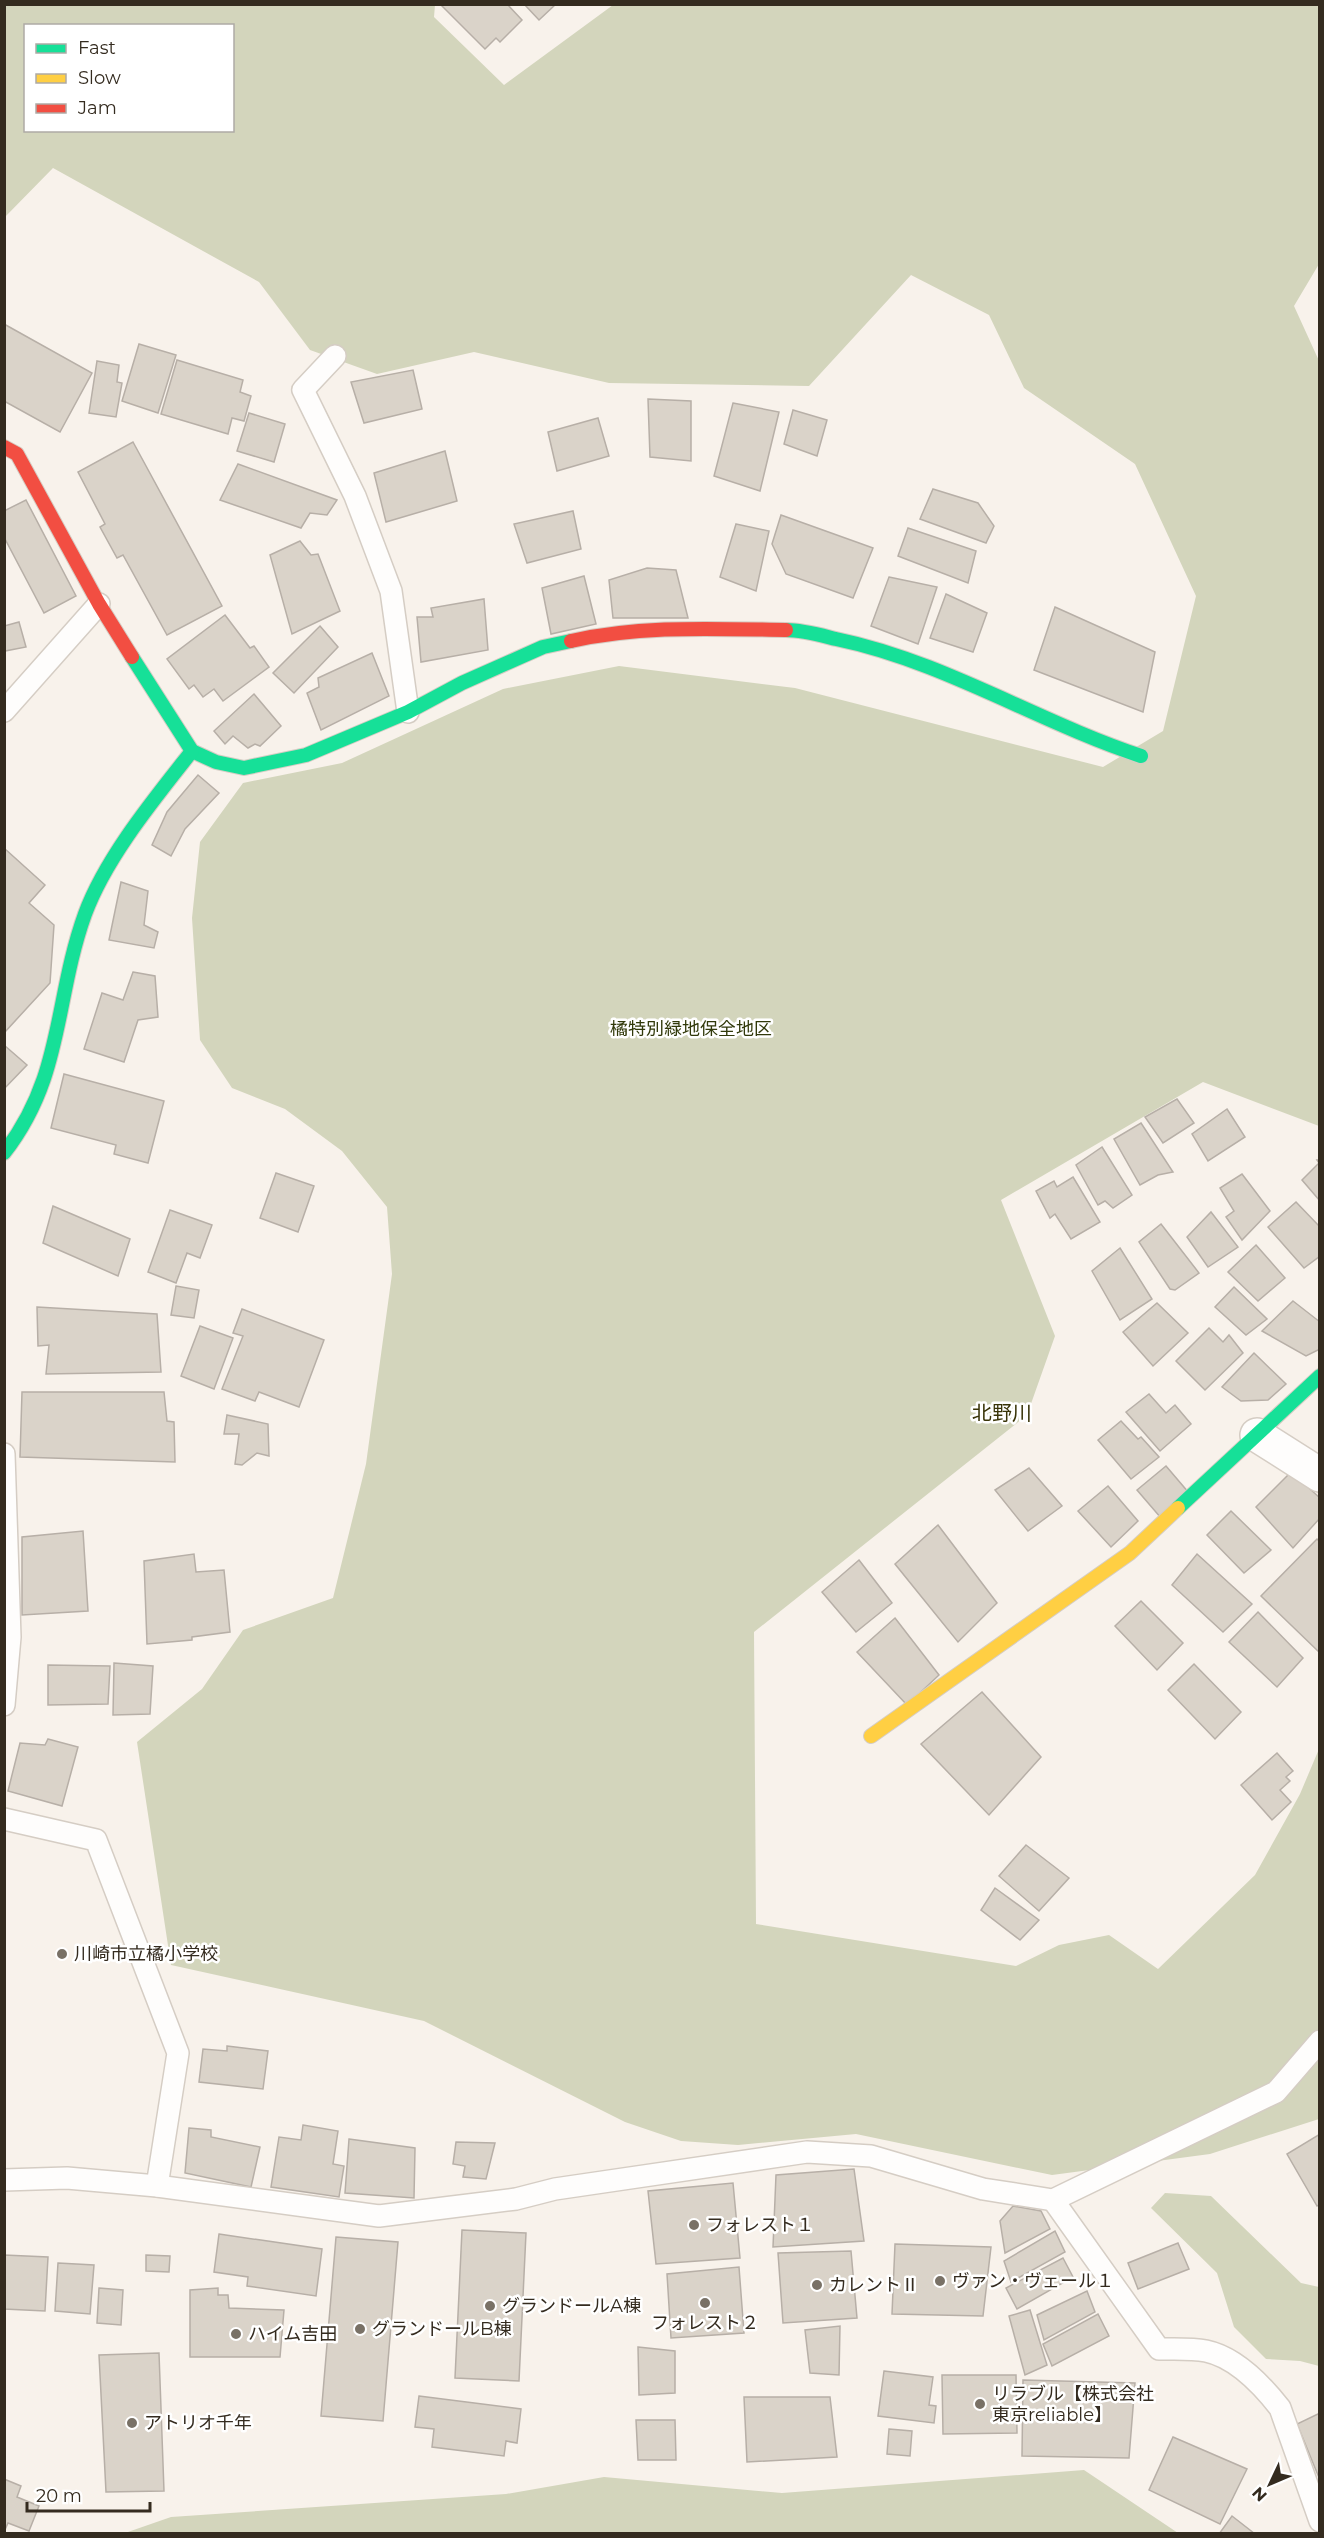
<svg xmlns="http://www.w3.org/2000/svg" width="1324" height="2538" font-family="Montserrat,'Noto Sans JP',sans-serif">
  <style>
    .forest { fill: #d3d5bc; fill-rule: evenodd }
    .building { fill: #dad3c9; stroke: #b7afa7; stroke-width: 1.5 }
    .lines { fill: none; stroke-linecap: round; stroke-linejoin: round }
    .lane-casing { stroke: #d5cdc4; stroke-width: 24 }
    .street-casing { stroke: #d5cdc4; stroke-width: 36 }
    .fast-casing { stroke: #d5cdc4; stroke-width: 16 }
    .slow-casing { stroke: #d5cdc4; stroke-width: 16 }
    .jam-casing { stroke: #d5cdc4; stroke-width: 16 }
    .lane { stroke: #fefdfc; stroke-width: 21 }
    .street { stroke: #fefdfc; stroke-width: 33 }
    .fast { stroke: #16e098; stroke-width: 14 }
    .slow { stroke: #ffcf43; stroke-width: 14 }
    .jam { stroke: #f24e42; stroke-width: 14 }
    .poi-dot { fill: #797166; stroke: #fff; stroke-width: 2 }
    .labels { text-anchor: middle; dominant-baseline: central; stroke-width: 5; stroke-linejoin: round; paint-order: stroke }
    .park-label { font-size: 18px; fill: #31390a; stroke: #fff }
    .poi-label { font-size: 18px; fill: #342b1f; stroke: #fff; text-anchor: start }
    .neighbourhood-label { font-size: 20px; fill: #393408; stroke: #fff }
  </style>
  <rect width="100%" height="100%" fill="#f8f2eb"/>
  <g class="forest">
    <path d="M5 5H435L434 17 504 85 613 5H1319V264L1294 306 1320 363 1319 1126 1203 1082 1001 1200 1055 1336 1027 1415 754 1632 756 1924 1016 1966 1059 1945 1109 1935 1158 1969 1255 1875 1300 1794 1319 1749V2119L1210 2154 1052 2175 856 2134 738 2145 681 2141 625 2122 424 2021 171 1965 137 1742 202 1689 243 1630 333 1598 366 1464 392 1274 387 1207 342 1151 285 1109 232 1088 200 1040 192 918 200 842 243 783 342 763 503 689 619 666 795 688 1103 767 1163 731 1196 596 1135 464 1024 388 989 315 911 275 809 386 609 383 474 352 377 374 310 350 259 282 53 168 5 217ZM26 26H232V130H26Z"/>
    <path d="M1165 2193 1211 2196 1301 2283 1319 2287V2366L1300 2361 1266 2359 1234 2327 1217 2273 1151 2208Z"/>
    <path d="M1084 2470 1178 2533H125L171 2517 506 2494 604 2477 782 2493Z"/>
  </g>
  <g class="building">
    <path d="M507 4 522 20 500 42 496 38 485 49 441 5Z"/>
    <path d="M524 4H556L539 20Z"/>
    <path d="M4 324 92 373 60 432 4 401Z"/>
    <path d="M139 344 176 355 158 413 122 401Z"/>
    <path d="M177 360 243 380 240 392 251 396 244 421 232 418 228 434 161 414Z"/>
    <path d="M97 361 119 365 117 382 122 383 116 417 89 413Z"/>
    <path d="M413 370 422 409 364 423 351 382Z"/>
    <path d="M648 399 691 401V461L650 457Z"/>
    <path d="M733 403 779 412 760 491 714 476Z"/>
    <path d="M793 410 827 420 817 456 784 444Z"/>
    <path d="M249 413 285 424 274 462 237 451Z"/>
    <path d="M598 418 609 456 557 471 548 432Z"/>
    <path d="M133 442 222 606 167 635 123 555 117 558 100 527 105 524 78 472Z"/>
    <path d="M445 451 457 501 386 522 374 473Z"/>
    <path d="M238 464 337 500 327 515 310 513 301 528 220 500Z"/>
    <path d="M933 489 978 503 994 526 986 543 920 519Z"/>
    <path d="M26 500 76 596 44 613 4 537V511Z"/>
    <path d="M573 511 581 549 527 563 514 524Z"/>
    <path d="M781 515 873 548 853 598 786 574 772 544Z"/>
    <path d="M736 524 769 531 756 591 720 577Z"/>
    <path d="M908 528 976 551 968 583 898 556Z"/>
    <path d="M300 541 311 555 318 554 340 611 292 634 270 555Z"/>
    <path d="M647 568 676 570 688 618H613L609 580Z"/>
    <path d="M584 576 596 624 551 634 542 588Z"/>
    <path d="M889 577 937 587 918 644 871 626Z"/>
    <path d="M946 594 987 613 973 652 930 638Z"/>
    <path d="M484 599 488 650 421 662 417 617H433L431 608Z"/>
    <path d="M1055 607 1155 652 1143 712 1034 670Z"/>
    <path d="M225 615 250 648 254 646 269 667 223 701 214 689 203 697 194 685 189 689 167 659Z"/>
    <path d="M19 622 26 647 5 651 4 626Z"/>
    <path d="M320 626 338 647 294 693 273 673Z"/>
    <path d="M372 653 389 696 321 730 307 693 319 687 318 678Z"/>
    <path d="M254 694 281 726 260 746 255 744 248 748 233 736 225 744 214 731Z"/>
    <path d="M198 775 219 793 185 829 171 856 152 845 167 812Z"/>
    <path d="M4 848 45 885 29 903 54 925 50 983 4 1033Z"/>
    <path d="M121 882 148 891 144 925 158 932 154 948 109 940Z"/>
    <path d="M133 972 155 976 158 1017 138 1020 124 1062 84 1049 102 993 123 1000Z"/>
    <path d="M4 1045 27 1065 4 1089Z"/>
    <path d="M64 1074 164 1101 148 1163 114 1154 116 1145 51 1128Z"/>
    <path d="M1177 1099 1194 1123 1163 1143 1145 1117Z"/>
    <path d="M1227 1109 1245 1137 1208 1161 1192 1134Z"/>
    <path d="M1141 1123 1173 1172 1158 1175 1140 1185 1114 1139Z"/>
    <path d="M1102 1147 1132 1195 1113 1208 1105 1201 1098 1205 1076 1165Z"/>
    <path d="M1317 1160H1320V1201L1302 1180 1319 1163Z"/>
    <path d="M276 1173 314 1186 298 1232 260 1218Z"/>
    <path d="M1242 1174 1270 1211 1242 1240 1226 1217 1234 1211 1220 1188Z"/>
    <path d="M1073 1177 1100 1222 1071 1239 1055 1214 1050 1218 1036 1191 1054 1181 1057 1187Z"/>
    <path d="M1296 1202 1320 1227V1256L1304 1268 1268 1227Z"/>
    <path d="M53 1206 130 1239 118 1276 43 1243Z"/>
    <path d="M170 1210 212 1225 200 1258 187 1253 176 1283 148 1272Z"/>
    <path d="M1211 1212 1238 1247 1208 1267 1187 1237Z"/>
    <path d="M1161 1224 1199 1273 1175 1290 1170 1289 1139 1242Z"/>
    <path d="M1256 1245 1285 1278 1258 1301 1228 1272Z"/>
    <path d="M1120 1248 1152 1299 1120 1320 1092 1271Z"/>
    <path d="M176 1286 199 1290 194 1318 171 1315Z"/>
    <path d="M1234 1287 1267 1319 1246 1335 1215 1307Z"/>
    <path d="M1293 1301 1320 1322V1349L1306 1356 1262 1331Z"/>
    <path d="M1157 1303 1188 1333 1153 1366 1123 1332Z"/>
    <path d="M37 1307 157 1314 161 1372 46 1374 49 1345 38 1346Z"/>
    <path d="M242 1309 324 1340 299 1407 259 1392 255 1401 222 1389 243 1336 233 1333Z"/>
    <path d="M200 1326 233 1338 214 1389 181 1376Z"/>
    <path d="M1209 1328 1223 1342 1229 1335 1243 1353 1205 1390 1176 1361Z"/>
    <path d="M1254 1353 1286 1384 1268 1400 1241 1401 1222 1387Z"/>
    <path d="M22 1392H164L167 1421 174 1422 175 1462 20 1457Z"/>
    <path d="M1149 1394 1166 1413 1175 1405 1191 1424 1160 1451 1126 1412Z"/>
    <path d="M227 1415 268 1424 269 1456 257 1453 242 1465 235 1464 239 1434H224Z"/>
    <path d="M1121 1421 1138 1439 1141 1437 1159 1457 1131 1479 1098 1440Z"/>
    <path d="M1166 1466 1189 1493 1161 1518 1137 1490Z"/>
    <path d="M1029 1468 1062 1506 1028 1531 995 1490Z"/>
    <path d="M1291 1472 1320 1498V1518L1293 1548 1256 1507Z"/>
    <path d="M1108 1486 1138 1521 1111 1547 1078 1511Z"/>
    <path d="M1231 1511 1271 1550 1244 1573 1207 1535Z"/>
    <path d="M938 1525 997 1603 958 1642 895 1564Z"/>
    <path d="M83 1531 88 1611 22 1615V1537Z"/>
    <path d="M1317 1539 1320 1542V1653L1261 1596Z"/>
    <path d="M194 1554 196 1572 224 1570 230 1632 192 1637V1640L147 1644 144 1561Z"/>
    <path d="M1197 1554 1252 1604 1223 1632 1172 1585Z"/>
    <path d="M859 1560 892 1603 856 1632 822 1592Z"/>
    <path d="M1141 1601 1183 1643 1157 1670 1115 1626Z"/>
    <path d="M1258 1612 1303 1658 1277 1687 1229 1642Z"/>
    <path d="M895 1618 939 1675 907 1705 857 1652Z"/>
    <path d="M114 1663 153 1666 150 1714 113 1715Z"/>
    <path d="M1194 1664 1241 1712 1215 1739 1168 1690Z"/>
    <path d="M48 1665 110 1666 108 1704 48 1705Z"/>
    <path d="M982 1692 1041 1757 989 1815 921 1744Z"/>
    <path d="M48 1739 78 1747 62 1806 8 1791 20 1743 45 1745Z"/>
    <path d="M1277 1753 1293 1771 1286 1777 1290 1781 1280 1790 1291 1802 1272 1820 1241 1785Z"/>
    <path d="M1026 1845 1069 1878 1039 1911 999 1876Z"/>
    <path d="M995 1888 1039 1920 1020 1940 981 1910Z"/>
    <path d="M227 2046 268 2051 263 2089 199 2082 203 2049 227 2051Z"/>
    <path d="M303 2125 338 2131 333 2164 344 2166 339 2197 271 2187 279 2137 301 2140Z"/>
    <path d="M189 2128 211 2130V2137L260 2147 251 2187 185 2173Z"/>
    <path d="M1320 2134V2204L1317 2206 1287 2154Z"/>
    <path d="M349 2139 415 2148 414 2198 345 2193Z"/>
    <path d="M456 2142 495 2143 486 2179 463 2177 465 2166 453 2164Z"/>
    <path d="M854 2169 864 2241 773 2247 776 2175Z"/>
    <path d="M733 2183 740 2258 656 2264 648 2191Z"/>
    <path d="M1013 2206 1041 2211 1050 2229 1005 2253 1000 2221Z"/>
    <path d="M462 2230 526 2233 519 2381 455 2378Z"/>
    <path d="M1055 2231 1065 2252 1011 2282 1004 2261Z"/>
    <path d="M219 2234 322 2249 316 2296 247 2286 248 2277 214 2272Z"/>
    <path d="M336 2237 398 2242 383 2421 321 2416Z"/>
    <path d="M1178 2243 1189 2269 1138 2289 1128 2263Z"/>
    <path d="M895 2244 991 2247 983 2316 892 2314Z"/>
    <path d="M851 2251 857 2318 783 2323 778 2253Z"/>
    <path d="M4 2255 48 2257 45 2311 4 2309Z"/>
    <path d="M146 2255 170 2256 169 2272 146 2271Z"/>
    <path d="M1063 2258 1073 2277 1017 2309 1006 2288Z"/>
    <path d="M58 2263 94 2265 90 2314 55 2311Z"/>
    <path d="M739 2267 744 2333 671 2338 667 2274Z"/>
    <path d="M99 2288 123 2290 121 2325 97 2323Z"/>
    <path d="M218 2288V2295H228L229 2308 284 2310 280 2357H190V2290Z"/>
    <path d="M1087 2291 1095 2312 1044 2340 1037 2315Z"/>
    <path d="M1030 2310 1047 2365 1025 2375 1009 2316Z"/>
    <path d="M1098 2314 1109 2336 1052 2366 1043 2344Z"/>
    <path d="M840 2326 839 2375 810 2373 805 2330Z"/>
    <path d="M638 2347 675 2351V2393L639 2395Z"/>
    <path d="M159 2353 164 2491 106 2492 99 2355Z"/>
    <path d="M884 2371 933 2377 929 2405 936 2406 934 2423 878 2416Z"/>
    <path d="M942 2375H1016L1017 2433 943 2434Z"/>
    <path d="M1023 2380 1135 2383 1129 2458 1022 2456Z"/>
    <path d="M419 2396 521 2409 517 2443 506 2441 504 2456 432 2447 434 2429 415 2427Z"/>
    <path d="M744 2397H830L837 2457 747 2462Z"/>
    <path d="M1320 2413V2480L1297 2424Z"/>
    <path d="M636 2420H675L676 2460H638Z"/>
    <path d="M889 2429 912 2431 910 2456 887 2454Z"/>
    <path d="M1173 2437 1247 2469 1220 2524 1149 2490Z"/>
    <path d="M4 2479 21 2486 17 2497 39 2506 29 2531 8 2523 4 2532Z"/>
    <path d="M1232 2516 1255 2534H1219Z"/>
  </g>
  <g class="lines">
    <defs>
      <g id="lane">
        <path d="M335 356 303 390 355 496 391 591 408 712"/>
        <path d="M4 711 99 604"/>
        <path d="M4 1454 10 1637 4 1705"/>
        <path d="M4 1819 96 1840 178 2053 157 2186"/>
        <path d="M4 2180 67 2178 157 2186 379 2216 516 2199 555 2189 807 2152 871 2156 983 2189 1053 2200 1276 2092 1320 2041"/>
        <path d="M1053 2200 1159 2349C1174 2349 1191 2348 1206 2351 1235 2357 1262 2385 1280 2408L1320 2521"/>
      </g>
      <path id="street" d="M1257 1435 1320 1475"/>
      <g id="fast">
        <path d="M786 630C803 630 820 635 836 639 943 661 1038 722 1141 756"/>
        <path d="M132 657 192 751 216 762 244 768 306 755 408 712 462 683 543 647 571 641"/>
        <path d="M4 1153C64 1076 54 1000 85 914 106 857 155 798 192 751"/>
        <path d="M1178 1508 1320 1376"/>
      </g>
      <path id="slow" d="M871 1736 1130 1553 1178 1508"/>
      <g id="jam">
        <path d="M4 447 17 454 99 604 132 657"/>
        <path d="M571 641C642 625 715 629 786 630"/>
      </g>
    </defs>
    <use href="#lane" class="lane-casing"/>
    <use href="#street" class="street-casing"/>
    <use href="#fast" class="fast-casing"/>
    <use href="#slow" class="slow-casing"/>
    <use href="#jam" class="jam-casing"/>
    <use href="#lane" class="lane"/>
    <use href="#street" class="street"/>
    <use href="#fast" class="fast"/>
    <use href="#slow" class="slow"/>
    <use href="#jam" class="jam"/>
  </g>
  <g class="poi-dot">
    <circle cx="62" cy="1954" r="6"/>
    <circle cx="694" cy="2225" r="6"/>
    <circle cx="940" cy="2281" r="6"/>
    <circle cx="817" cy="2285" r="6"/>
    <circle cx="705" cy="2303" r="6"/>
    <circle cx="490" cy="2306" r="6"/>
    <circle cx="360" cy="2329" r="6"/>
    <circle cx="236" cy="2334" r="6"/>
    <circle cx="980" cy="2404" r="6"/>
    <circle cx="132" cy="2423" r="6"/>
  </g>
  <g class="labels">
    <g class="park-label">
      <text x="691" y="1029">橘特別緑地保全地区</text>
    </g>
    <g class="poi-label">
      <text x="74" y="1954">川崎市立橘小学校</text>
      <text x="706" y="2225">フォレスト１</text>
      <text x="952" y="2281">ヴァン・ヴェール１</text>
      <text x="829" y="2285">カレントⅡ</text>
      <text x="502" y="2306">グランドールA棟</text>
      <text x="705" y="2323" text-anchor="middle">フォレスト２</text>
      <text x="372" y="2329">グランドールB棟</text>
      <text x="248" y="2334">ハイム吉田</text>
      <text x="992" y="2394">リラブル【株式会社<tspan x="992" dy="21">東京reliable】</tspan></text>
      <text x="144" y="2423">アトリオ千年</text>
    </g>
    <g class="neighbourhood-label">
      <text x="1002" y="1413">北野川</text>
    </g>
  </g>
  <rect width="1324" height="2538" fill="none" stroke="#342b1f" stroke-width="12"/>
  <rect x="24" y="24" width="210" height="108" fill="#ffffff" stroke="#aeaaa5" stroke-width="1.5"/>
  <rect x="36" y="44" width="30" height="9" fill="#16e098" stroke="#aeaaa5" stroke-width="1.5"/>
  <text x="78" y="54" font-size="18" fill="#342b1f">Fast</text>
  <rect x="36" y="74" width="30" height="9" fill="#ffcf43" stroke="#aeaaa5" stroke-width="1.5"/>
  <text x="78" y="84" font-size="18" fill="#342b1f">Slow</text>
  <rect x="36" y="104" width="30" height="9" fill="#f24e42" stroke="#aeaaa5" stroke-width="1.5"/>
  <text x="78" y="114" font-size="18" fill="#342b1f">Jam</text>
  <g transform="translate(1270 2484) rotate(226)" stroke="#ffffff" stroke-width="4.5" paint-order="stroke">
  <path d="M0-4.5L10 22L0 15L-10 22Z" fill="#342b1f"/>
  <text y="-9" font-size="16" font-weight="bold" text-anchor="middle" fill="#342b1f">N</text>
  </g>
  <path d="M27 2502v9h123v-9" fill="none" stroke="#342b1f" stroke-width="3"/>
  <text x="36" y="2502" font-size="18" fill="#342b1f" stroke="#ffffff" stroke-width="4.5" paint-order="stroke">20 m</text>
</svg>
